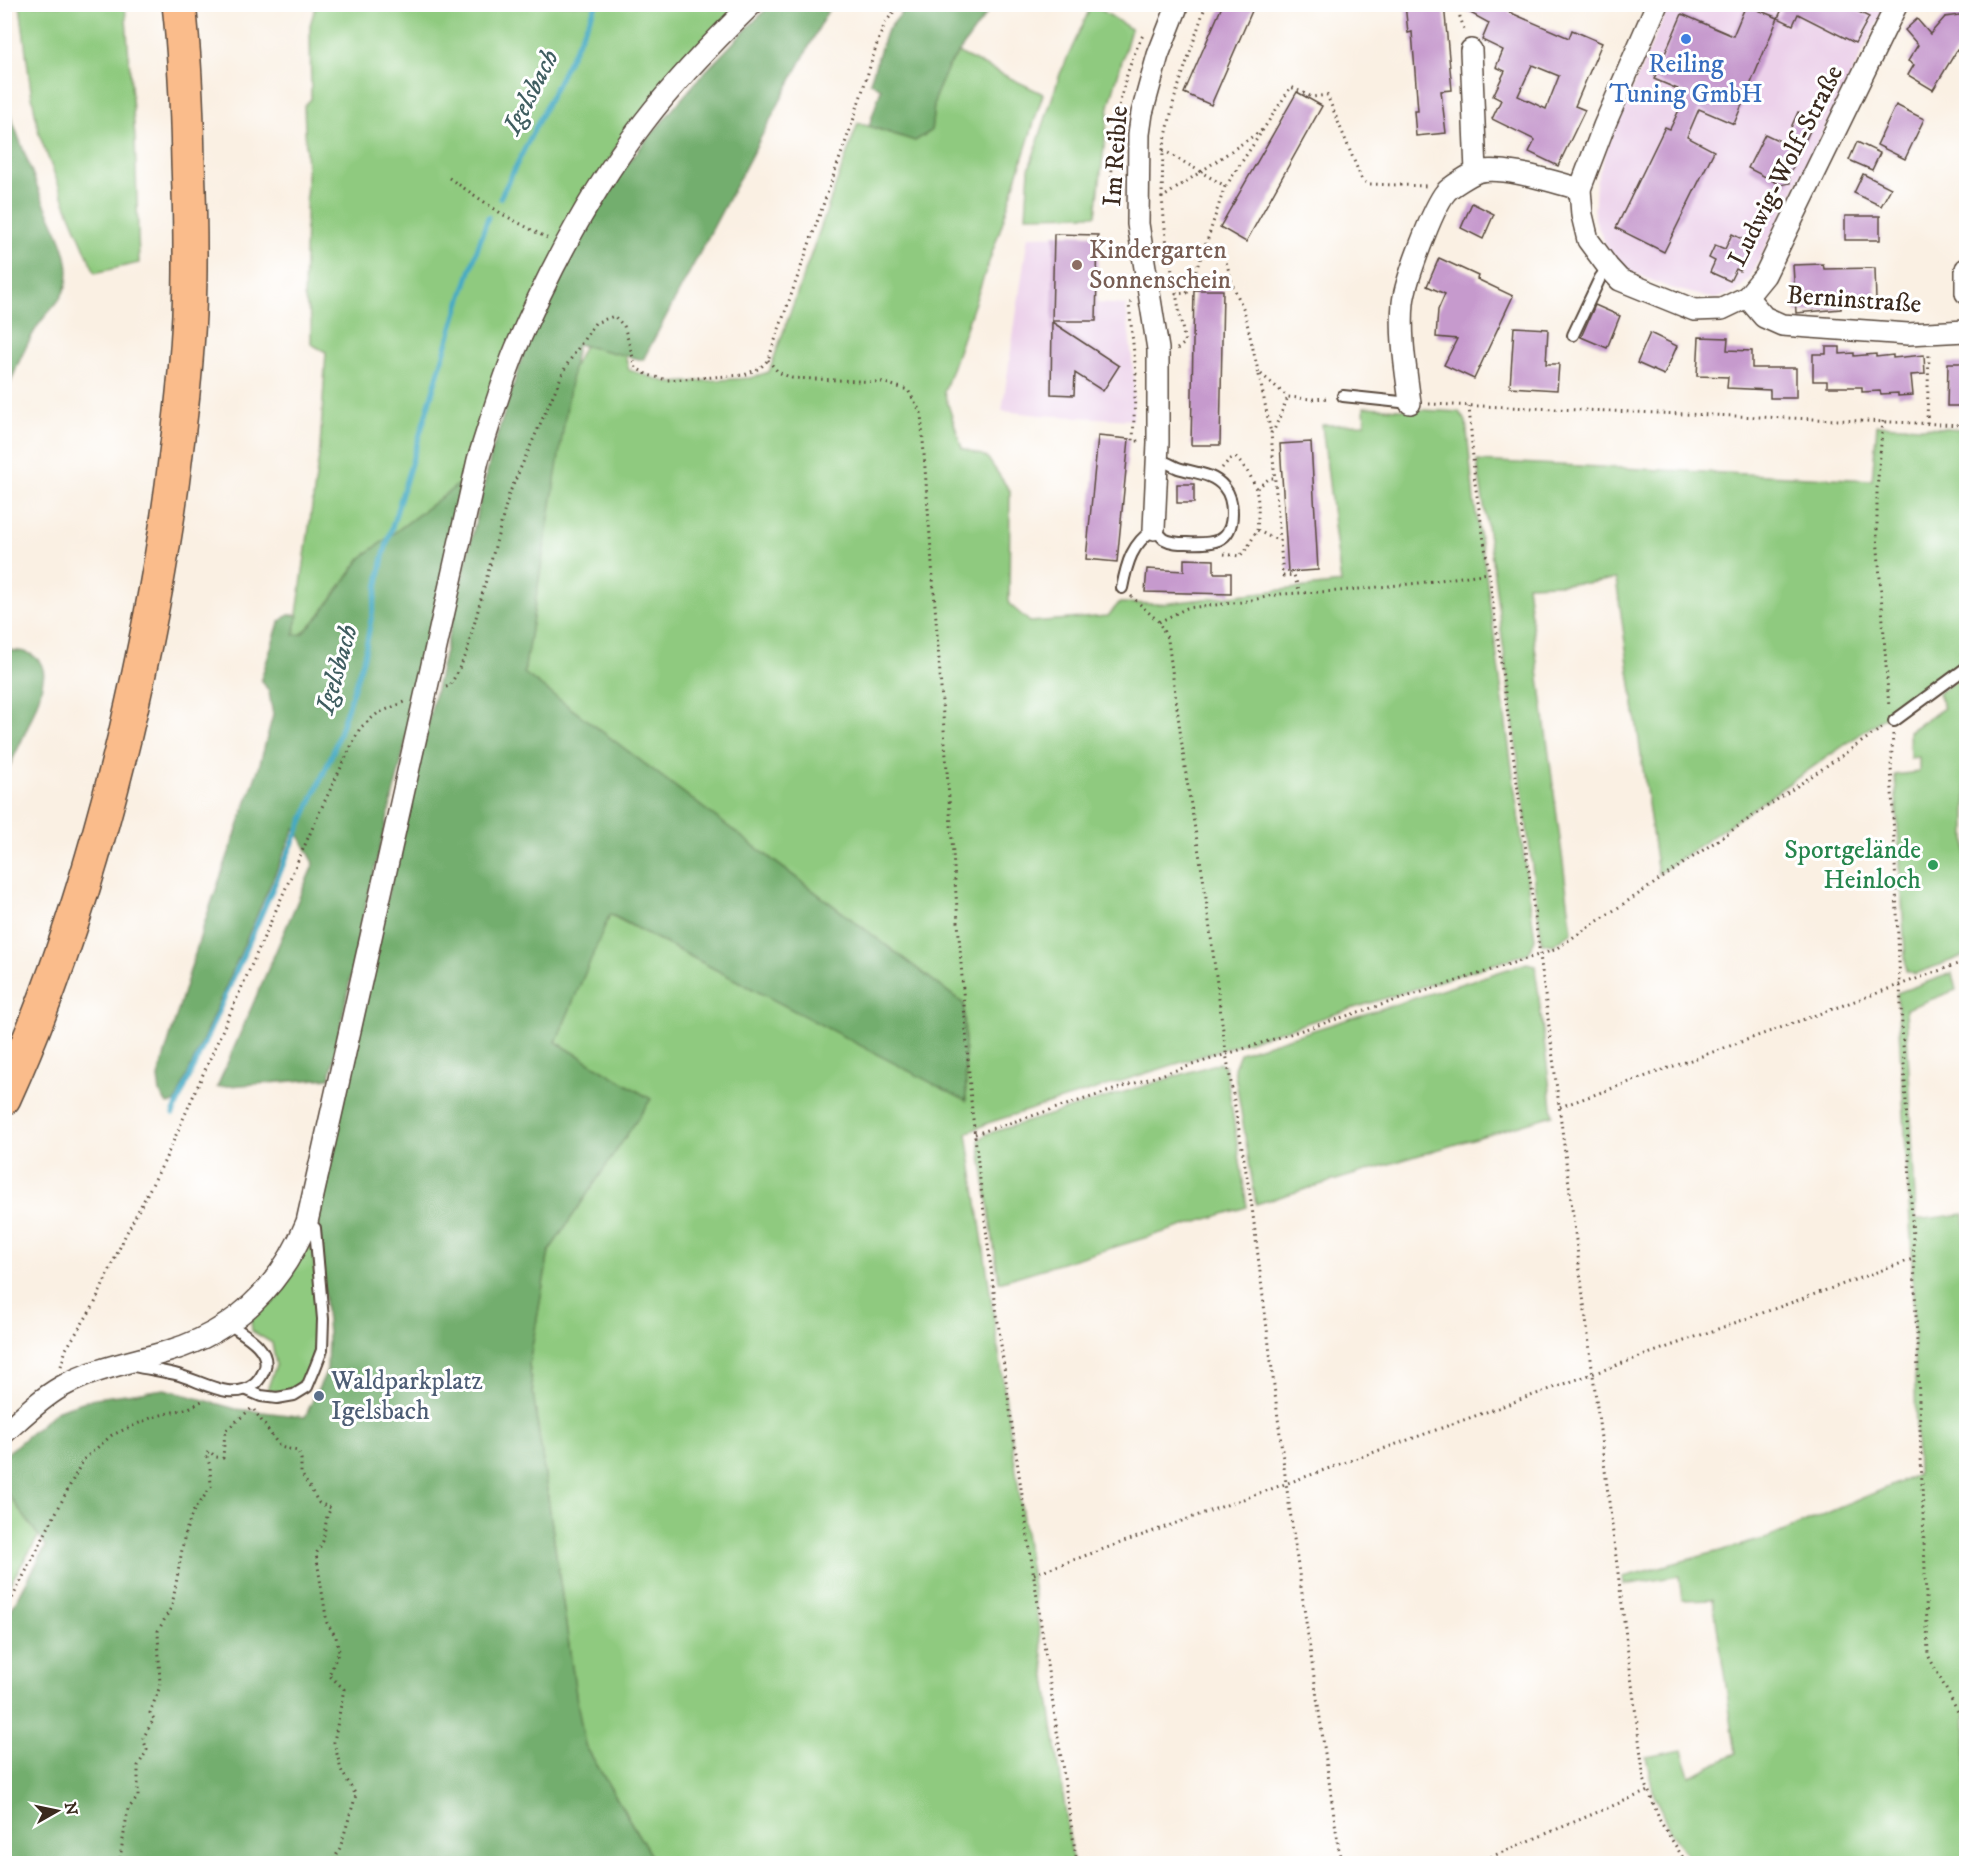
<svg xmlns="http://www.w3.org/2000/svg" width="1971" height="1868" font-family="'IM FELL DW Pica',serif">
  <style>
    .built { fill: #ecd1ea }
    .green { fill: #8fca7f; stroke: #657a4e; stroke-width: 1.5 }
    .forest { fill: #73ae6e; stroke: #576c46; stroke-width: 1.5 }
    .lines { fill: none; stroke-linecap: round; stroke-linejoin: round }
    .stream { stroke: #45aac4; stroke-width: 5 }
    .building { fill: #c69acd; fill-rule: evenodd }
    .lane-casing { stroke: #58483c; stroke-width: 14 }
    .street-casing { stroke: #58483c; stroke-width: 24 }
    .highway-casing { stroke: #58483c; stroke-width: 36 }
    .path { stroke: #58483c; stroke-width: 3; stroke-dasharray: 1.5 4.5; stroke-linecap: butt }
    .lane { stroke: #fff; stroke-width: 10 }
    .street { stroke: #fff; stroke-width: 21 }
    .highway { stroke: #fabc8b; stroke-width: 33 }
    .shop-dot { fill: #3f7fe0; stroke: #fff; stroke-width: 2 }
    .education-dot { fill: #8d6e63; stroke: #fff; stroke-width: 2 }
    .leisure-dot { fill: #2e9e5b; stroke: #fff; stroke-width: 2 }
    .service-dot { fill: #5c6f8a; stroke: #fff; stroke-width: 2 }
    .labels { text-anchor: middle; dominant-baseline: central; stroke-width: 6; stroke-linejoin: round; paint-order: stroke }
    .shop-label { font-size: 26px; fill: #366cbe; stroke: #fff }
    .street-label { font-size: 26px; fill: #3b2a1e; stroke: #fff }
    .education-label { font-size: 26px; fill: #785e54; stroke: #fff; text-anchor: start }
    .leisure-label { font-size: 26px; fill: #27864d; stroke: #fff; text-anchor: end }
    .service-label { font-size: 26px; fill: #4e5e75; stroke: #fff; text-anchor: start }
    .water-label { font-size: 27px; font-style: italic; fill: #3f5d60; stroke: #fff }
  </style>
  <rect width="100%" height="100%" fill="#fff"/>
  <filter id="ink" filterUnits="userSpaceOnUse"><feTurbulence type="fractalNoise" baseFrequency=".0167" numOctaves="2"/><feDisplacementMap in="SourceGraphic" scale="12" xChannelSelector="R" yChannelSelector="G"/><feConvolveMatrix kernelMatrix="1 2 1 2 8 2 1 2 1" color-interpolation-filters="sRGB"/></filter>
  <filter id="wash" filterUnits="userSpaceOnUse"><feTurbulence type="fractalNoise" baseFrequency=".008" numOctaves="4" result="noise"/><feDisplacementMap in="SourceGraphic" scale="24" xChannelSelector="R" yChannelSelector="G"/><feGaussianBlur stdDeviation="1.35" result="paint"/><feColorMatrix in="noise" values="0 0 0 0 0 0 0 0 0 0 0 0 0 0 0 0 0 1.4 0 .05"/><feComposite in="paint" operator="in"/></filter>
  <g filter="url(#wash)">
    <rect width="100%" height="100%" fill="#faf0e3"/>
    <g class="built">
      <path d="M1669 5H1886L1750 278 1736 292 1715 299 1667 287 1623 268 1607 248 1594 217 1596 183 1608 145Z"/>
      <path d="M1097 235 1096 303 1126 305 1134 377 1133 420 1040 415 1002 411 1028 236Z"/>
    </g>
    <g class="green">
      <path d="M1092 4 1131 29 1109 106 1096 215 1026 216 1029 169 1060 74Z"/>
      <path d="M20 5H125L135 138 139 263 95 273 69 212 39 134 31 91Z"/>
      <path d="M316 5H739L615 149 463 481 361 558 320 615 302 634 294 636 320 448 326 352 311 344V319L304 297 307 173 304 106 311 99 310 25Z"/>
      <path d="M959 53 1043 94 1002 224 944 392 962 448 987 457 1010 491 1009 604 1030 622 1108 616 1119 603 1162 604 1341 583 1322 425 1365 424 1364 407 1459 412 1466 421 1474 501 1485 568 1535 939 1529 953 988 1123 967 1133 1073 1863H655L585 1745 577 1702 529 1364 549 1251 650 1099 556 1042 609 914 966 1100 964 1004 524 673 571 373 584 345 625 355 629 370 670 383 750 378 769 372 858 123 915 141 931 131 935 97 948 67Z"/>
      <path d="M1877 425 1966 429V661L1658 874 1616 579 1588 583 1527 585 1572 932 1553 945 1542 943 1491 552 1477 461 1872 480Z"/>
      <path d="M1966 674V955L1915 974 1906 971 1895 775 1919 772V757L1910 758 1909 731 1944 708 1938 693Z"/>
      <path d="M1527 963 1535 965 1553 1115 1256 1204 1234 1068 1240 1053Z"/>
      <path d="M1952 973 1956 990 1906 1009 1916 1220 1964 1214 1966 1233V1863H1692L1670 1831 1654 1795 1646 1757 1682 1750 1690 1776 1736 1754 1713 1599 1682 1600 1679 1576 1624 1585 1623 1577 1768 1538 1917 1475 1912 1257 1897 993Z"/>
      <path d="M1219 1063 1225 1067 1229 1090 1247 1207 999 1282 979 1140 987 1134Z"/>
      <path d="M310 1238 312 1239 319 1322 312 1361 301 1385 287 1393 267 1390 276 1365 272 1343 252 1331 251 1320 286 1286Z"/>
      <path d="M5 1490 39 1536 5 1592Z"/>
    </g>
    <g class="forest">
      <path d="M770 5H831L643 360 577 344 524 673 964 1004 966 1101 610 914 556 1042 651 1099 549 1251 529 1364 577 1702 585 1745 655 1863H5V1621L46 1546 5 1490V1455L58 1410 95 1398 165 1389 236 1409 305 1417 327 1370 328 1334 316 1199 492 451 522 358 558 279 592 219 620 174 643 144 702 75Z"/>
      <path d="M908 5H993L948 67 935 97 931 131 915 141 869 126 881 89 870 82 886 32Z"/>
      <path d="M7 105C17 134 28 162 39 191 50 219 75 256 66 286 61 302 48 311 39 324 24 347 14 372 5 398L4 106Z"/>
      <path d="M463 481 401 763 365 908 330 1078 217 1087 314 863 295 828 175 1103 167 1104 160 1093 158 1077 204 924 259 767 273 715 269 692 261 679 279 623 287 615H298L294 635 302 634 320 615 361 558Z"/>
      <path d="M5 630 9 650C18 651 29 651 36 658 42 662 45 672 43 679 39 709 17 749 5 776Z"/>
    </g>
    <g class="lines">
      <g class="stream">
        <path d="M500 198 597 4"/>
        <path d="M173 1114 333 752 364 657 383 557 457 311 488 217"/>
      </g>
    </g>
    <g id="blocks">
      <g class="building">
        <path d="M1223 4H1255L1211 105 1184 93Z"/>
        <path d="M1405 4H1444L1452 90 1441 91 1446 133 1416 136 1414 111H1418L1412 32 1408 33Z"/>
        <path d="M1454 4H1512L1509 12 1569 38 1572 30 1602 43 1575 106 1585 110 1558 166 1529 152 1535 140 1492 119 1501 100 1493 96 1505 71 1496 67 1503 50 1482 40 1489 23ZM1532 65 1559 76 1546 109 1518 96Z"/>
        <path d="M1779 4H1843L1869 17 1855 43 1798 14 1793 25 1778 18 1783 7Z"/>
        <path d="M1746 5 1778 18 1734 124 1699 109 1687 137 1714 151 1664 252 1616 228 1665 127 1670 129 1687 93 1654 79 1682 14 1733 36Z"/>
        <path d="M1966 14V60L1957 50 1933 90 1908 75 1914 65 1908 61 1918 45 1905 30 1917 19 1930 34 1945 17Z"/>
        <path d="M1297 92 1322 106 1246 242 1220 227Z"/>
        <path d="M1896 105 1924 119 1905 159 1877 145Z"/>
        <path d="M1798 112 1815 120 1789 175 1790 183 1781 185 1748 168 1765 134 1784 143Z"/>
        <path d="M1857 142 1880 153 1872 170 1849 160Z"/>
        <path d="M1863 174 1891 188 1881 206 1854 193Z"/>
        <path d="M1472 203 1494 214 1483 239 1461 228Z"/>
        <rect x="1845" y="216" width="35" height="24"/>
        <path d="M1054 234 1098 235 1096 321H1052Z"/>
        <path d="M1732 234 1752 244 1740 271 1736 269 1730 281 1710 272 1715 261 1709 258 1715 245 1725 249Z"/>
        <path d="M1439 258 1478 276 1477 279 1513 296 1474 379 1444 365 1457 339 1436 337 1438 310 1445 294 1427 286Z"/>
        <path d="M1823 264 1824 269 1875 268 1876 301 1841 302V309L1796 313 1793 265Z"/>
        <path d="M1194 290H1223L1220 445H1191Z"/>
        <path d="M1595 305 1620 316 1607 348 1581 337Z"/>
        <path d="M1052 322 1119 366 1103 391 1075 373 1074 395 1051 394Z"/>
        <path d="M1514 327 1548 329 1546 364H1559L1557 390 1510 387Z"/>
        <path d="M1650 333 1677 346 1664 375 1637 363Z"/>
        <path d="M1699 337 1728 338 1727 350 1752 351V368H1796V398H1770V390L1727 388 1728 377 1697 376Z"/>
        <path d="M1826 347H1840V354L1854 353V356L1876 354V357L1893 355V358L1924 355 1925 374 1911 375 1913 395 1898 396V393L1881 394 1880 391 1862 392V387H1827V381H1813V354H1826Z"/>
        <path d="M1948 363H1966V406H1947Z"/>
        <path d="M1098 436 1129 439 1117 562 1086 559Z"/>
        <path d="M1311 442 1318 570 1288 572 1280 444Z"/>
        <rect x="1177" y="484" width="17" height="19"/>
        <path d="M1184 559 1214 560V573H1231V594L1145 592 1147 569 1184 571Z"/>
      </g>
    </g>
  </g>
  <g filter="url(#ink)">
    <use href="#blocks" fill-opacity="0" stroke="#58483c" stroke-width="1.5"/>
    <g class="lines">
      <defs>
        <g id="lane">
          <path d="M1573 335 1600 278 1608 267"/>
          <path d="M1343 396 1410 403"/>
          <path d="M1122 588C1127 562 1132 544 1154 529 1157 532 1161 536 1164 539 1171 543 1179 543 1187 543 1211 544 1232 544 1232 513 1232 504 1230 494 1224 487 1213 473 1194 473 1178 468 1171 465 1165 461 1157 460"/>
          <path d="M1894 721 1966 668"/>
          <path d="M134 1366C148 1369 162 1371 175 1374 201 1380 231 1403 255 1384 259 1380 263 1374 265 1368 270 1347 243 1334 229 1324"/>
          <path d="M247 1390 261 1396 277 1398 294 1395 307 1387 315 1368 322 1350 323 1319 315 1228 307 1222"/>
        </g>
        <g id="street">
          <path d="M1657 4 1604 126 1580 189 1582 215 1588 240 1608 267 1620 280 1694 310 1722 309 1747 297 1765 275 1897 4"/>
          <path d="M1471 50 1476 172"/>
          <path d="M1966 269V293"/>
          <path d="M1747 297 1764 317 1782 325 1908 334 1966 331"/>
          <path d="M1410 403C1406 370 1400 337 1403 303 1405 282 1433 207 1446 192 1450 187 1471 174 1477 172 1502 165 1554 182 1580 189"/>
          <path d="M1154 529 1158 443V349L1138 224 1139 134 1142 113 1158 55 1178 4"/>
          <path d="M4 1433C22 1417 40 1399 61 1387 94 1368 133 1362 169 1351 235 1331 281 1286 307 1222L478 460C490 423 501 384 516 348 550 268 591 191 644 122 676 80 714 41 752 4"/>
        </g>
        <path id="highway" d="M4 1098C57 982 95 859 125 735 147 642 165 549 176 453 182 407 187 360 189 314 191 263 190 212 188 162 187 109 185 57 179 4"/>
      </defs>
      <use href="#lane" class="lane-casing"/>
      <use href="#street" class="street-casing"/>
      <use href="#highway" class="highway-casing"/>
      <g class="path">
        <path d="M1459 4 1460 17 1465 32"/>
        <path d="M1163 150 1174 100 1206 4"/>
        <path d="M449 178 502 214 547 238"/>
        <path d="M1226 186 1291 87 1312 97 1327 95 1362 180 1368 184 1428 186"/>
        <path d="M1162 198 1163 150 1225 186 1206 244 1224 254 1233 286 1244 310 1259 375 1261 374 1288 397 1312 399 1329 398"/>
        <path d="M1120 203 1115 200 1111 194C1112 140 1118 84 1143 35"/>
        <path d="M1175 294 1187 293 1206 244"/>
        <path d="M1131 302 1129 304 1136 373 1133 441H1139"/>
        <path d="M1177 349 1185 343 1166 238 1162 198 1262 130"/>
        <path d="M768 360 778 372 792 378 882 382 908 390 921 413 971 1101C999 1356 1039 1610 1077 1864"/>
        <path d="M1259 375 1271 433"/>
        <path d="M1429 404 1966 425"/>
        <path d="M1469 406 1475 483 1489 573 1540 955 1644 1779 1660 1821 1687 1864"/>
        <path d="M1883 421 1877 489V535L1889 708"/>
        <path d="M1927 423 1929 353"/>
        <path d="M1222 468 1229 460 1235 457C1259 481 1260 498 1257 530"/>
        <path d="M1257 488 1270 478H1276"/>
        <path d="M1280 540 1283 576 1294 575 1300 593"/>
        <path d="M1224 554 1240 556 1248 547 1257 530 1272 538 1280 540 1271 433 1274 430 1288 397"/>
        <path d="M1131 596 1159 622 1168 640 1186 775 1204 883 1226 1053 1252 1207 1286 1483 1341 1864"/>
        <path d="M1159 622 1187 608 1242 602 1281 594 1339 591 1419 583 1489 573"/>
        <path d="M446 687 450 686 466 655 509 494 566 366 595 323 614 316 624 326 636 368 648 375 667 380 744 375 760 368 768 360 854 118 877 44 885 23 900 4"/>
        <path d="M1893 734 1891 766 1900 986 1914 1258 1928 1655 1966 1727"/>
        <path d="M1560 1107 1966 961"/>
        <path d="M975 1134 1554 950 1649 887 1882 728"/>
        <path d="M61 1366 66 1349 94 1305 125 1236 164 1162 320 811 360 728 378 713 405 702"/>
        <path d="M254 1410 280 1447 298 1451 301 1459V1473L319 1503 331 1508 327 1516 323 1541 316 1554 327 1623 336 1637 339 1651 329 1675 344 1689 334 1742 341 1770 356 1795 340 1848 332 1864"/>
        <path d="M1034 1574 1913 1259"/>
        <path d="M4 1614 83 1460 112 1435 153 1417 189 1408 204 1400"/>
        <path d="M119 1864 128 1809 138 1797V1766L147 1750 143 1738 154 1719 150 1713 160 1686 158 1631 172 1606 185 1533 193 1512 211 1487 210 1466 206 1454 209 1451 216 1457 223 1458 225 1431 252 1408"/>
        <path d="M1474 1864 1648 1791"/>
      </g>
      <use href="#lane" class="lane"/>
      <use href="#street" class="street"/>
      <use href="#highway" class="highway"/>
    </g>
  </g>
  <circle class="shop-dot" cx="1686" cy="39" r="6"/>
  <circle class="education-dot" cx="1077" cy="265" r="6"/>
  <circle class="leisure-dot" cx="1933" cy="865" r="6"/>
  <circle class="service-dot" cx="319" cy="1396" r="6"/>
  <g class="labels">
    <g class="shop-label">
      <text x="1686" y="64">Reiling<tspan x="1686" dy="30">Tuning GmbH</tspan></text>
    </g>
    <g class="street-label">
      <text transform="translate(1116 156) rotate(-86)">Im Reible</text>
      <text transform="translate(1786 166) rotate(-63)">Ludwig-Wolf-Straße</text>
      <text transform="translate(1854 300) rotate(4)">Berninstraße</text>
    </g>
    <g class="education-label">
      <text x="1089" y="250">Kindergarten<tspan x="1089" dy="30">Sonnenschein</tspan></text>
    </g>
    <g class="leisure-label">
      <text x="1921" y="850">Sportgelände<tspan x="1921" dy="30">Heinloch</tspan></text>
    </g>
    <g class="service-label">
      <text x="331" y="1381">Waldparkplatz<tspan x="331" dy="30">Igelsbach</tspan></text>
    </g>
    <g class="water-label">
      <text transform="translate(531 92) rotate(-63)">Igelsbach</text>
      <text transform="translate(337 669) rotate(-74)">Igelsbach</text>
    </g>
  </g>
  <rect width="1971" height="1868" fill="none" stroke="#fff" stroke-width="24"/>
  <g transform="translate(57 1811) rotate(81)" stroke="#ffffff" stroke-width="4.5" paint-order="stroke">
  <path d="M0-4.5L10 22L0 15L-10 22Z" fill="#3b2a1e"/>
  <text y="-9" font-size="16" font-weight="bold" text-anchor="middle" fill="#3b2a1e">N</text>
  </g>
</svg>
